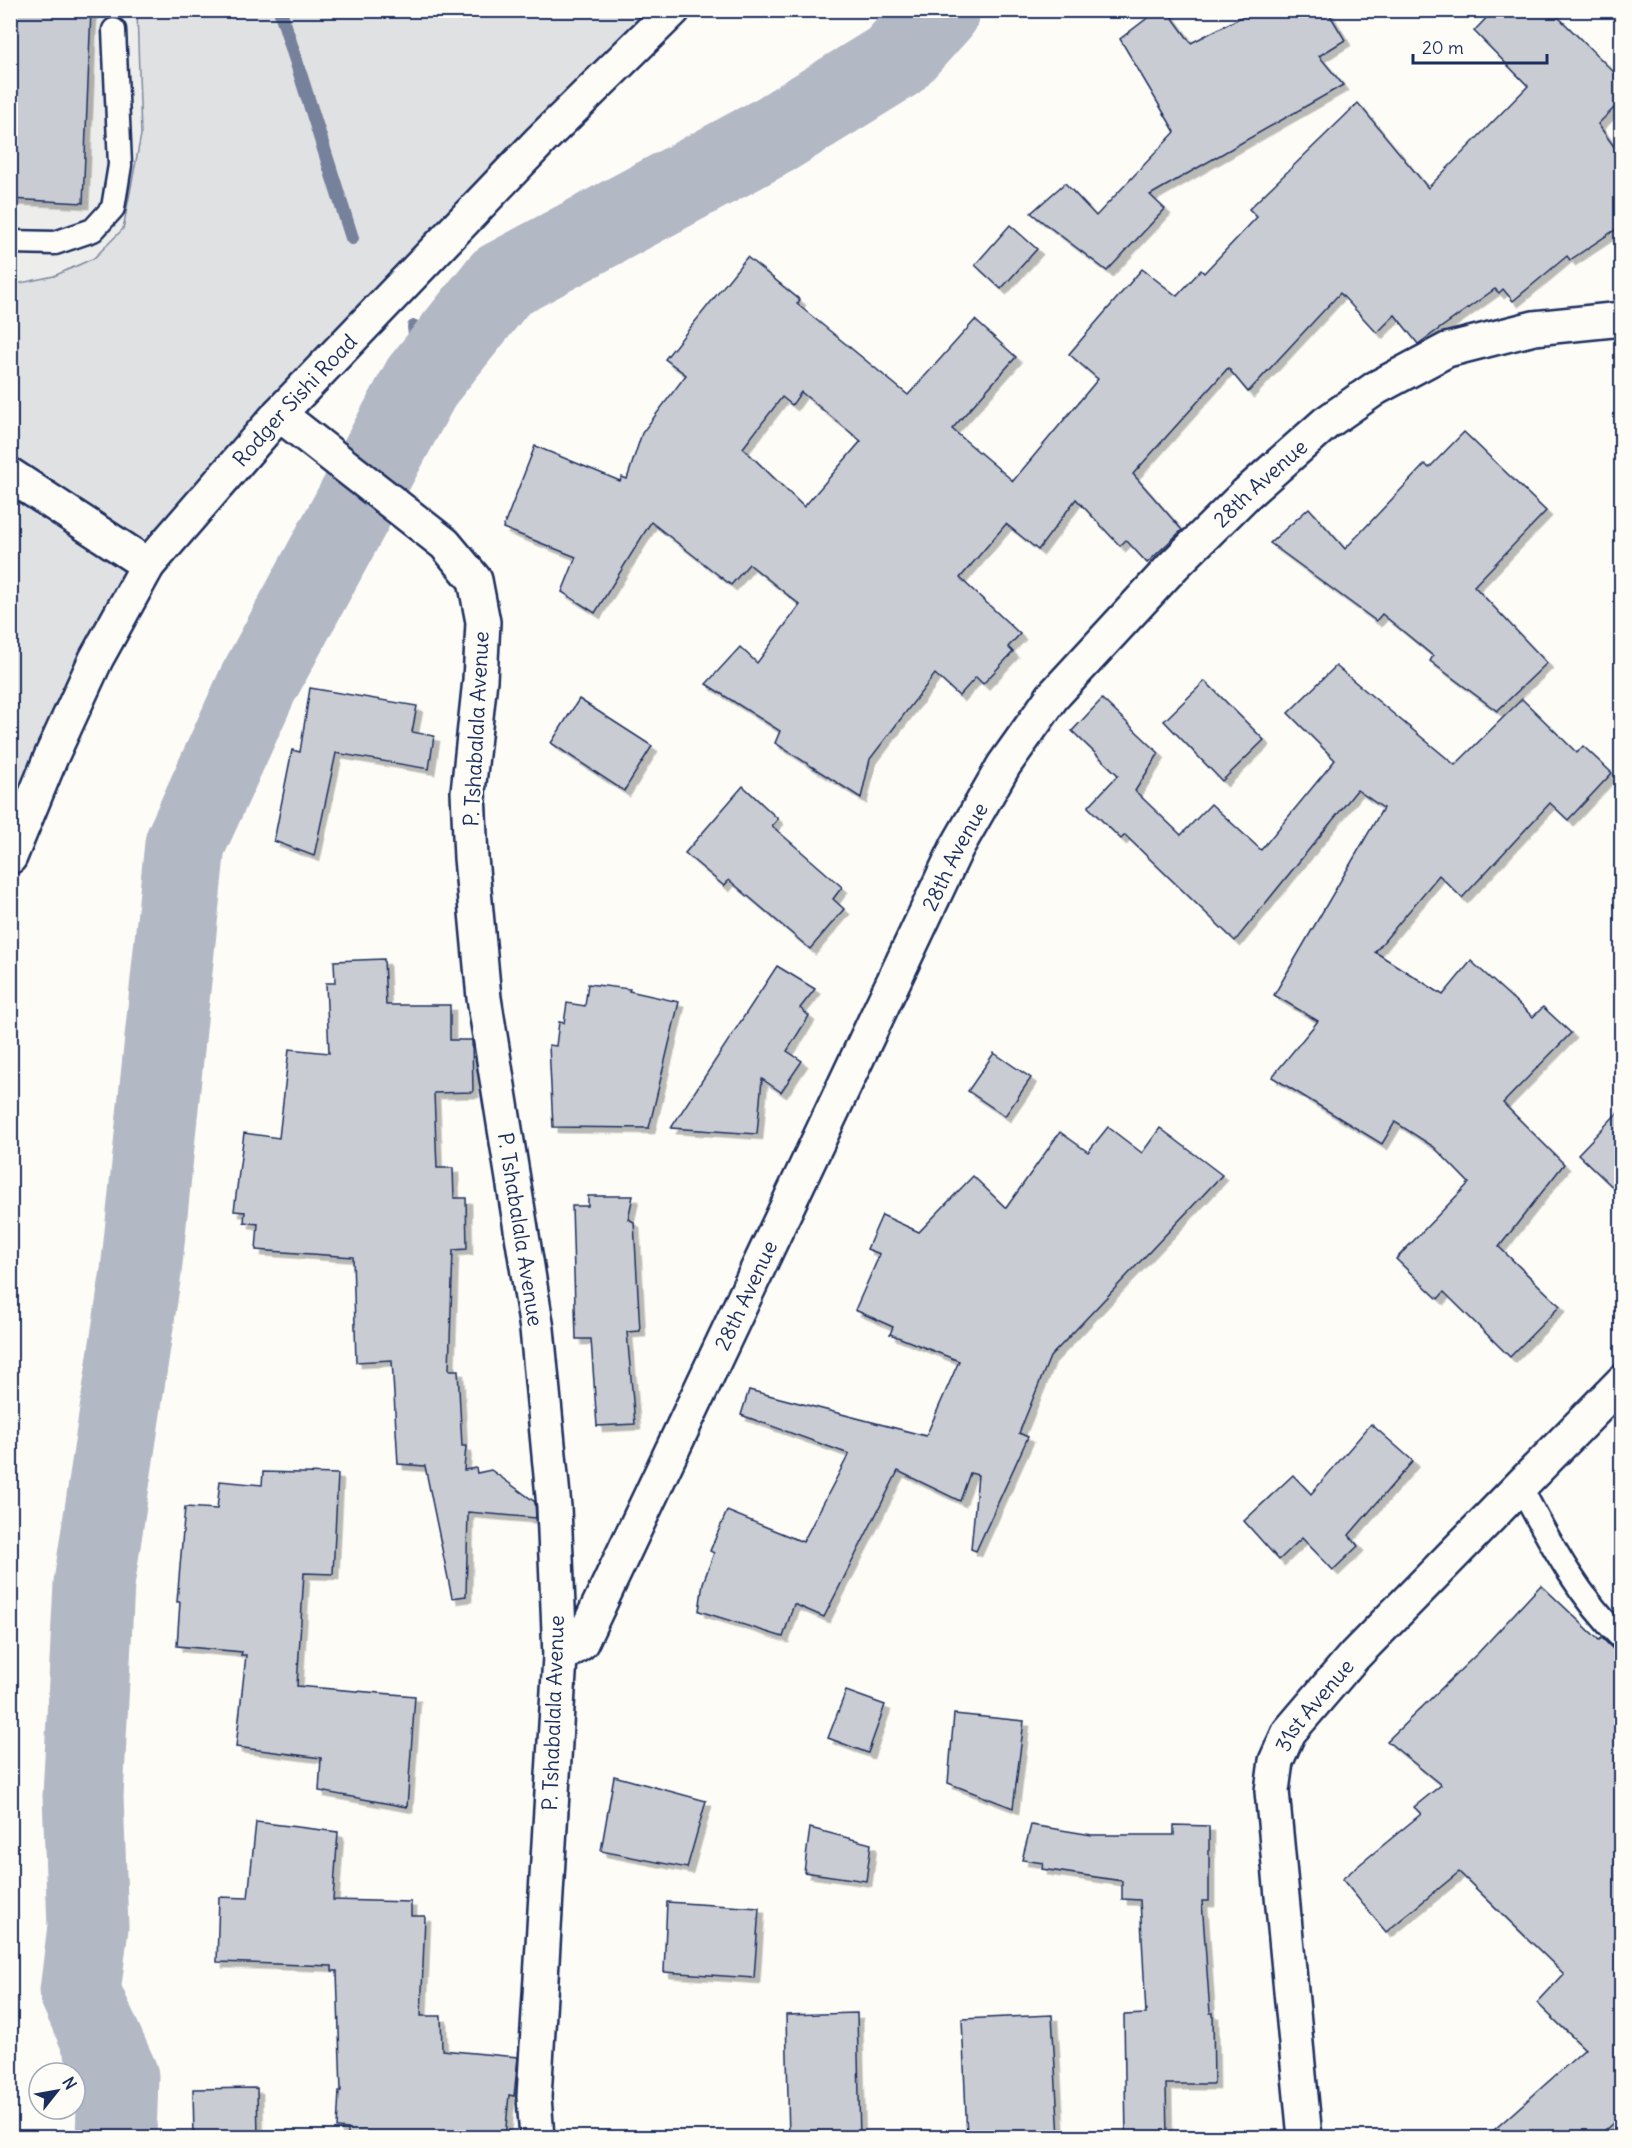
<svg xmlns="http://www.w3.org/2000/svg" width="1632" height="2148" font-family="Delius,sans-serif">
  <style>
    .built { fill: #edeeec }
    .green { fill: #e0e1e3; stroke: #7e88a0; stroke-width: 1.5 }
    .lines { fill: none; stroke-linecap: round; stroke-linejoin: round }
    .stream { stroke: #76819c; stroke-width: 14 }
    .river { stroke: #b3b8c5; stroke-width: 81 }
    .building { fill: #c9ccd3; stroke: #1b2f5e; stroke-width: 1.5; fill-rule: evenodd; filter: url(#shadow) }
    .lane-casing { stroke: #1b2f5e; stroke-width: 27 }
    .street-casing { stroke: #1b2f5e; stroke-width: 38 }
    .secondary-casing { stroke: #1b2f5e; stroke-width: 38 }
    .lane { stroke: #fdfcf7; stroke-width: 22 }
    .street { stroke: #fdfcf7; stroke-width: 33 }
    .secondary { stroke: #fdfcf7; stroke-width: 33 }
    .labels { text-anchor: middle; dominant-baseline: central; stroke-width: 5; stroke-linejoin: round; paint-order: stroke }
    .street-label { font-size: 21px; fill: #1b2f5e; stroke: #fdfcf7 }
  </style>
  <defs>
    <filter id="shadow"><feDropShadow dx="5.5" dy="5.5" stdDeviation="0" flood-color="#0004"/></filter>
  </defs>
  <rect width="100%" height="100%" fill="#fdfcf7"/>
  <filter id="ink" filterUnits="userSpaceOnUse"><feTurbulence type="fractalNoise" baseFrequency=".0167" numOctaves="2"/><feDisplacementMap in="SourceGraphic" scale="12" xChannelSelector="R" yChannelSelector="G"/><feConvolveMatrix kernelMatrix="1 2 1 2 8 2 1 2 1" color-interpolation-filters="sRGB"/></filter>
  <g filter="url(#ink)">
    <path class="built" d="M10 11H137L141 135 123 229 94 258 54 276 11 285Z"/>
    <path class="green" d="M137 11H671L149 556 11 845V285L54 276 94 258 123 229 141 135Z"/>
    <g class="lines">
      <g class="stream">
        <path d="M280 10 352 238"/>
        <path d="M414 327 422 381"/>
      </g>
      <path class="river" d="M116 2138 118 2077 80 1992 88 1927 83 1796 94 1584 141 1272 185 844 258 684 422 381 501 282 776 134 894 61 940 10"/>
    </g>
    <g class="building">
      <path d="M10 10H91L83 203 10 199Z"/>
      <path d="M1158 10H1167L1191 43 1255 10H1327L1345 40 1319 56 1343 85 1150 195 1165 209 1107 271 1031 213 1065 183 1096 216 1175 132 1120 39Z"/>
      <path d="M1494 10H1551L1622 80V100L1598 124 1622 158V225L1570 260 1567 256 1513 301 1503 289 1499 293 1495 289 1418 344 1395 315 1377 333 1340 293 1248 392 1228 368 1133 474 1182 530 1147 563 1126 540 1120 546 1076 499 1038 550 1006 524 960 578 1020 634 1008 647 1013 652 983 684 976 677 959 696 935 674 870 759 861 798 775 743 780 731 706 684 740 647 757 663 800 605 749 564 731 585 651 522 595 613 562 592 576 557 503 528 535 446 620 481 622 477 627 479 642 433 686 375 665 359 747 257 800 300 797 304 908 395 975 320 1016 357 952 429 1013 481 1098 379 1069 354 1142 269 1177 296 1201 270 1204 273 1257 217 1249 209 1358 103 1428 188 1528 86 1474 31ZM801 392 861 441 804 507 743 448 782 397 792 405Z"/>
      <path d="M1010 225 1037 249 1001 289 975 265Z"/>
      <path d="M1464 432 1546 511 1474 586 1547 663 1497 711 1430 661 1433 656 1382 614 1376 621 1270 543 1309 508 1345 549 1425 464 1429 468Z"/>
      <path d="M1336 666 1455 765 1522 699 1577 753 1583 746 1612 773 1568 820 1550 803 1462 898 1439 875 1375 952 1443 995 1471 961 1533 1017 1543 1007 1571 1033 1503 1103 1564 1164 1499 1247 1560 1306 1510 1357 1444 1292 1438 1299 1396 1259 1469 1183 1434 1147 1395 1122 1382 1144 1272 1077 1318 1021 1274 995 1383 808 1357 790 1235 941 1125 835 1121 839 1088 807 1118 775 1072 731 1102 699 1159 753 1135 791 1181 835 1211 804 1261 850 1335 760 1288 713Z"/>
      <path d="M1205 681 1264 740 1222 781 1164 721Z"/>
      <path d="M310 688 417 706 412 732 434 736 429 769 336 753 314 856 274 841 292 750 300 752Z"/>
      <path d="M579 699 652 746 624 791 551 743Z"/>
      <path d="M743 786 778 819 772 826 842 887 833 899 844 909 810 949 729 880 724 886 685 853Z"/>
      <path d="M384 959 386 1005H450V1040H472L473 1092 434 1093 437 1168H453L454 1198H466L467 1249 453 1250 449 1370H458L462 1446H466L464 1470 476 1468 477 1473 491 1470 535 1502 536 1518 468 1512 466 1596 452 1598 425 1466 398 1464 392 1360 356 1362 353 1257 256 1250 258 1224 244 1222 245 1212 234 1211 244 1133 279 1138 289 1049 329 1053 326 983H335L334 961Z"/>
      <path d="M777 966 815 989 800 1008 809 1016 787 1051 802 1061 781 1092 762 1079 757 1134 671 1128Z"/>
      <path d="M588 984 630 989 629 991 679 1002 649 1128 553 1127 549 1045 556 1046 559 1022 564 1023 567 1003 585 1006Z"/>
      <path d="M994 1053 1031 1078 1005 1116 968 1091Z"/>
      <path d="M1622 1108V1196L1578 1154Z"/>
      <path d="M1108 1127 1142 1153 1160 1128 1222 1175 1050 1357 1019 1433 1028 1437 976 1551 971 1549 978 1475 970 1473 960 1501 898 1471 824 1617 794 1604 783 1637 699 1611 703 1583 714 1553 710 1551 727 1511 803 1542 849 1454 741 1415 749 1390 926 1436 959 1361 890 1334 893 1327 855 1310 880 1254 867 1249 882 1215 919 1232 973 1176 1006 1208 1060 1132 1088 1152Z"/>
      <path d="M588 1196H633L628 1219 634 1222 640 1331 627 1332 635 1424 597 1426 591 1339H576L572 1206H588Z"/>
      <path d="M1371 1424 1413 1461 1349 1535 1358 1546 1333 1570 1302 1538 1279 1560 1244 1521 1293 1475 1311 1494Z"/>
      <path d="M263 1472 338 1474 333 1574 304 1573 297 1686 415 1696 407 1807 319 1791 321 1758 236 1747 246 1655H241L242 1652 177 1646 180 1602H177L185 1507 217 1509 220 1481 262 1485Z"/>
      <path d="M1541 1585 1599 1640 1602 1638 1613 1649 1622 1652V2115L1596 2138H1485L1585 2049 1537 2003 1564 1974 1459 1872 1386 1932 1342 1879 1421 1814 1414 1807 1441 1785 1387 1741 1478 1653Z"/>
      <path d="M846 1691 885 1705 868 1753 828 1738Z"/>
      <path d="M954 1714 1024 1721 1013 1808 948 1783Z"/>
      <path d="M614 1776 706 1801 687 1868 601 1851Z"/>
      <path d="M256 1822 338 1832 333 1900 411 1902V1916H425L421 2016H441L442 2050 518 2057 514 2096 509 2095 505 2138H348V2129L337 2128 339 2091H341L337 1971H332V1966L217 1962 219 1897 248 1898Z"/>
      <path d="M1031 1825 1092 1835H1174V1825L1209 1826V1901H1202L1210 2013H1213L1214 2084H1166L1167 2138H1126L1124 2015 1146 2014 1140 1900 1122 1899V1881L1042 1869 1043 1863 1022 1860Z"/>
      <path d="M810 1828 871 1844 866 1881 804 1872Z"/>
      <path d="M667 1902 759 1908 754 1978 664 1972Z"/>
      <path d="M857 2013 860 2138H789L786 2015Z"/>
      <path d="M1052 2015 1059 2138H967L962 2019Z"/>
      <path d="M257 2088 258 2138H194L193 2089Z"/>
    </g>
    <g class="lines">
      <defs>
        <g id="lane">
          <path d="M10 242 55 243 93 230 113 208 120 165 114 30"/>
          <path d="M1520 1486C1549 1540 1577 1595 1622 1639"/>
        </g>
        <g id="street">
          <path id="s1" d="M279 414 445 544 475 580 483 622 480 680 468 792 471 858 484 998 537 1329 554 1507 560 1657 534 2097 537 2138"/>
          <path d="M10 475 148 565"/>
          <path id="s2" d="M560 1657 581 1643 957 847 1004 765 1053 696 1173 566 1246 494 1326 423 1376 388 1447 350 1534 328 1622 319"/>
          <path id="s3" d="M1305 2138 1272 1791 1276 1761 1289 1732 1318 1698 1354 1656 1622 1382"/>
        </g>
        <g id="secondary">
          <path id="s4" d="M10 857 51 757 96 659 148 565 279 414 541 140 673 10"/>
        </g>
      </defs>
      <use href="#lane" class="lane-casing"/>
      <use href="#street" class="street-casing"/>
      <use href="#secondary" class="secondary-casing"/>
      <use href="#lane" class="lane"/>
      <use href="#street" class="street"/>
      <use href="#secondary" class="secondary"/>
    </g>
  </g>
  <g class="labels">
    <g class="street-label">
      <text stroke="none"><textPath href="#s4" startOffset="544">Rodger Sishi Road</textPath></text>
      <text stroke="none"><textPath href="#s2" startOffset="1382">28th Avenue</textPath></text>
      <text transform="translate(476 729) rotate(-87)">P. Tshabalala Avenue</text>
      <text stroke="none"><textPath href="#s2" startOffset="896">28th Avenue</textPath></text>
      <text stroke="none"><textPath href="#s1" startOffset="912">P. Tshabalala Avenue</textPath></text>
      <text stroke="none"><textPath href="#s2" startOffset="410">28th Avenue</textPath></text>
      <text stroke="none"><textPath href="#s3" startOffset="447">31st Avenue</textPath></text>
      <text transform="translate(553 1713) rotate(-88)">P. Tshabalala Avenue</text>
    </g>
  </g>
  <rect width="1632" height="2148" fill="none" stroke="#fdfcf7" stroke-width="36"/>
  <rect x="18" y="18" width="1596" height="2112" fill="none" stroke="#1b2f5e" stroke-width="2" filter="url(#ink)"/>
  <g transform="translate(57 2091) rotate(59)"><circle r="28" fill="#fdfcf7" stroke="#a3aaba" stroke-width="1.5"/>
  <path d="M0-4.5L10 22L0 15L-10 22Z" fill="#1b2f5e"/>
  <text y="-9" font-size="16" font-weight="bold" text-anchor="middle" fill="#1b2f5e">N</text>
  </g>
  <path d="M1413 54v9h134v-9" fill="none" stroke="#1b2f5e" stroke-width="3"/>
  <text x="1422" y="54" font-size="18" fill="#1b2f5e" stroke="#fdfcf7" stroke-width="4.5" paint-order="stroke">20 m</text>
</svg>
